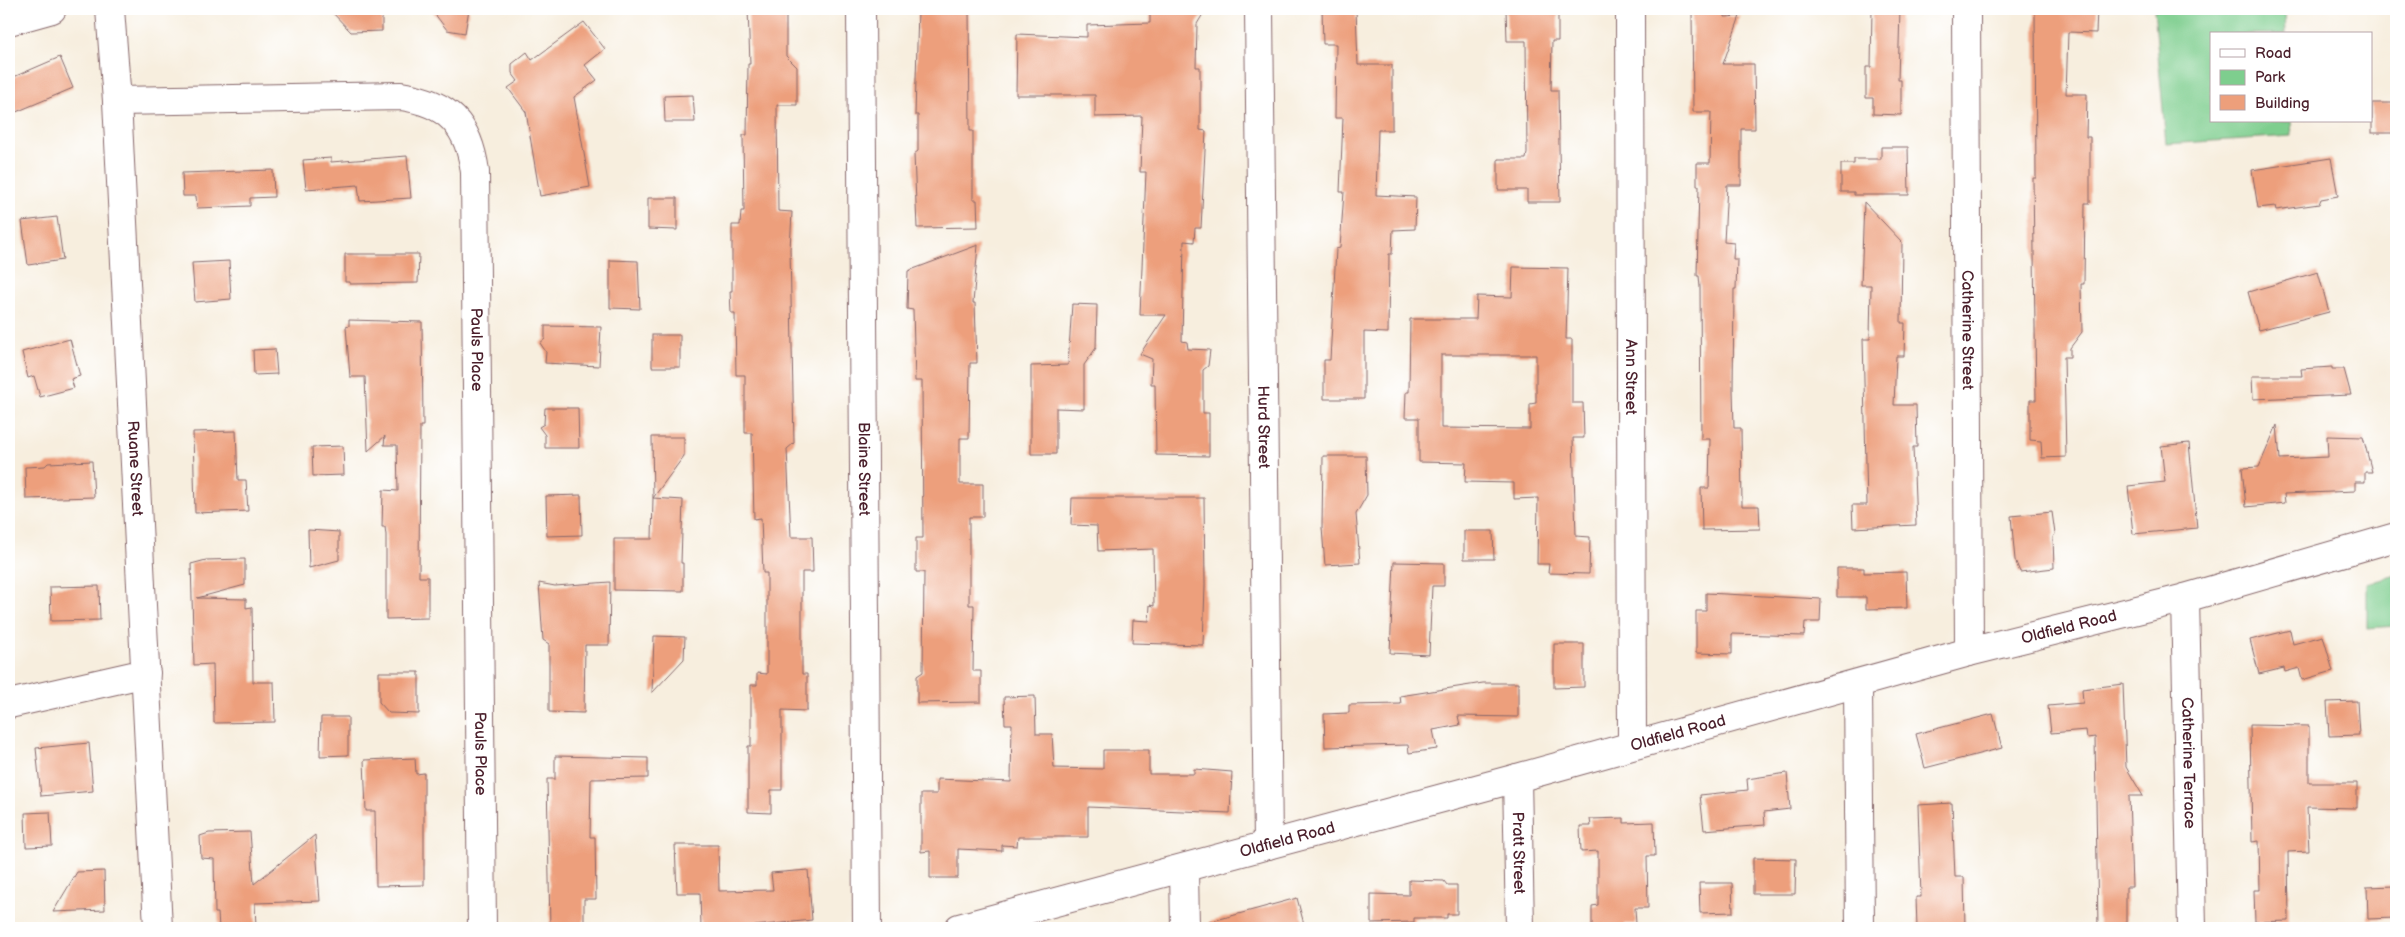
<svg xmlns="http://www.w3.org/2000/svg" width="2405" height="937" font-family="'Balsamiq Sans',sans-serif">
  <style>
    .green { fill: #7ece8e; stroke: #64765c }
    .building { fill: #ed9f7b; fill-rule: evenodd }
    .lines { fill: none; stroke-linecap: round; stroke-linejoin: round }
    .minor-casing { stroke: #87676a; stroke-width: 30 }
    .minor { stroke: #fff; stroke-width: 28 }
    .labels { text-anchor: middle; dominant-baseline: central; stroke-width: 5; stroke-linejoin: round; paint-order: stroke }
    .street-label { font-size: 16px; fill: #4a1f2b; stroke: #fff }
  </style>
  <rect width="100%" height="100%" fill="#fff"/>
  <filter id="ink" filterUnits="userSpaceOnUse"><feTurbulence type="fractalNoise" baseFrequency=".02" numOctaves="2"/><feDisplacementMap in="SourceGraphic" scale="10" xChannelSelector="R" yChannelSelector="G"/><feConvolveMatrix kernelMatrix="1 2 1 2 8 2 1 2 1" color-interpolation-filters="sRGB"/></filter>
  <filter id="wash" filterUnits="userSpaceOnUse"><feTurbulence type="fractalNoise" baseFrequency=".0096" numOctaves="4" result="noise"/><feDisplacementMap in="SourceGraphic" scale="20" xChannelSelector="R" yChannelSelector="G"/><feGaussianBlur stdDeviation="1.12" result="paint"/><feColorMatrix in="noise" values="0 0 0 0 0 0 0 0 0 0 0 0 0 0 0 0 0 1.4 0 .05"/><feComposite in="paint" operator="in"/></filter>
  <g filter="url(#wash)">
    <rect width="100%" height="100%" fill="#f7eede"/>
    <g class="green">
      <path d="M2154 9H2285L2286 34H2211V121H2291L2292 136 2166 144Z"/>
      <path d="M2396 575V626L2367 628V584Z"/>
    </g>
    <g id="blocks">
      <g class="building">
        <path d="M329 9H382V31L351 32Z"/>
        <path d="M431 9H469L465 33 447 30Z"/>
        <path d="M748 9H786V56L797 67V105H777L778 211 792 212 790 249 794 443 787 449 791 537H812L813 572H802V674H807V711L782 710V790H771V813L748 812V746H751V685H757V673L767 674V573H763L761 518 754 519 752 433H745V375H736L735 313H731L730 291H732V225H740L741 211H744L743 135H747L748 64H750Z"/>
        <path d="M918 9H969L970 131H973V200H977L978 227 917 228 914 154 918 151V115H915Z"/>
        <path d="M1150 9H1206L1197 24 1196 67H1200V130L1206 131 1201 228H1195L1194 242 1184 241 1182 341 1187 342 1188 349 1210 350 1208 366 1203 370V413H1209V456L1156 455 1155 384H1151L1152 359 1140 354 1166 315H1140L1146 172H1140L1142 116 1095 117V95H1016L1017 34 1087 37V25L1150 23Z"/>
        <path d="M1322 9H1356L1358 65H1392V130H1378L1376 195 1416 197 1415 229 1393 230 1392 254H1389L1388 333 1364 332V399H1324V360H1330L1336 249 1340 248 1344 192H1340L1343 118H1335L1336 44H1323Z"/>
        <path d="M1506 9 1558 10V41H1552L1551 90H1558L1560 202H1527V190H1498V159H1526L1527 153 1526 41H1507Z"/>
        <path d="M1700 9H1725V17L1740 16 1723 64H1754L1755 129H1741V185H1727L1724 242 1734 243 1733 259H1737L1736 289H1734L1733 390 1734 428H1741L1742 506H1759L1760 529 1702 530 1701 488H1709L1710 439H1701L1700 287 1699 276H1697L1699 186H1697V163H1710L1711 112H1693L1692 14Z"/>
        <path d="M1872 9H1900L1898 80H1901V115L1873 114V98H1866V67H1871Z"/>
        <path d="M2035 9H2097L2096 33 2068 32 2066 94H2087L2086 137H2090V203H2085L2084 284H2081L2082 332 2070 348V357H2064L2066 457 2042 458 2041 441 2030 440V400H2036L2033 178H2036Z"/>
        <path d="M584 22 605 49 585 65 597 80 574 97 590 187 540 196 526 112 508 88 518 81 512 73V64L527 52 532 60Z"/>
        <path d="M60 57 73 88 9 115V79Z"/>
        <path d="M693 95 695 122H665L664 96Z"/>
        <rect x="2372" y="103" width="24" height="30"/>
        <path d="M1881 147H1908L1909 195H1854V192H1841V164H1854V159H1881Z"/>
        <path d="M407 156 411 198 360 201 358 185 306 189 303 160 331 158V162Z"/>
        <path d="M2331 158 2338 196 2321 199 2319 204 2276 210 2275 206 2258 208 2252 170Z"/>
        <path d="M273 170 274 197 250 198V206L197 208 196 196H183L182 173Z"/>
        <path d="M648 198H677V230L648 229Z"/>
        <path d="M1864 202 1902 242 1901 323H1905L1904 356H1896L1894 405H1916L1917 447H1913L1916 525 1853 528 1852 505H1867L1863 339H1870L1871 285H1861Z"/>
        <path d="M57 217 63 260 28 265 22 221Z"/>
        <path d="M978 245 973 303H975L977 363H970L969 438H960V484H983V517H969V605H974L973 671H981V702L917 703V676L923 672 924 572H916V538H923L922 381H915L913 310 907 309 908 271Z"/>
        <path d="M345 254H419L418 283 350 284V282H345Z"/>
        <path d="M610 260 638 261 640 309 610 308Z"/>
        <path d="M229 261 231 299 195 302 192 263Z"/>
        <path d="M1513 267 1568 268 1566 339H1572V403H1583L1584 438H1573L1576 536 1590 537 1589 574 1548 573 1549 564H1537L1538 498 1514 499V483L1465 482 1466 463 1419 462V418H1405L1406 392H1409L1410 319H1476L1477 296 1512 297ZM1441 355H1536V403L1530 404V429L1441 428Z"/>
        <path d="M2318 272 2329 312 2259 330 2248 292Z"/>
        <path d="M1072 304 1097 305 1096 348 1084 365V409L1056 408V454H1031V366L1068 365Z"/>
        <path d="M349 320 422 322 423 426H420L419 577H428V618L386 619V535L385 527H382L383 490 398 491 397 445H384L385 436 368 451 365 377H350L346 327 349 326Z"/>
        <path d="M545 326 601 327 599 366 545 363 546 352 540 343 545 339Z"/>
        <rect x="652" y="335" width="28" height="32"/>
        <path d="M70 339 80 376 71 379 74 388 40 397 34 376 28 378 22 352Z"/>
        <path d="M275 349 277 374 254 375 253 350Z"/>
        <path d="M2332 367V369H2344L2351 395 2253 399 2252 376H2302L2301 369Z"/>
        <path d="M545 408H578L579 448H545V435L539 427 544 424Z"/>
        <path d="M2277 425 2280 459 2328 457 2327 436 2363 437 2372 472H2365V482H2355V491L2284 494 2285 503 2246 507 2242 468 2259 467Z"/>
        <path d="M236 431 238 480H246L248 511 195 513 193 432Z"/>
        <path d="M652 437H684V456L653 498Z"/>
        <path d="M2189 443 2197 528 2133 534 2128 486 2165 482 2161 446Z"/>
        <path d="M343 446 344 475 313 476 312 447Z"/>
        <path d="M1323 456H1366L1367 495 1356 514 1360 563 1325 565 1322 528Z"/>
        <path d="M92 461 94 497 26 499 25 467 45 466 48 463Z"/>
        <path d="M581 495 582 535 547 536 546 496Z"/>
        <path d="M653 498 683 500 681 563H683V591L614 590V539H652Z"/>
        <path d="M1072 498H1204L1205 585 1203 645 1132 643 1133 620 1149 621 1150 605 1154 606 1153 549 1098 551 1097 526 1071 525Z"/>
        <path d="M2052 512 2055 534 2053 537 2054 568 2020 572 2015 560 2011 516Z"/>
        <path d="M308 530 339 532V560L309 568Z"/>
        <path d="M1464 531H1493L1494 559H1464Z"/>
        <path d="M245 559V585L197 598 246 599V608L252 607 253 682H274L275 722 214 723 213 664 194 665 191 564 206 560Z"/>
        <path d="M1394 562 1444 563V586H1432L1429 655 1390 653Z"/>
        <path d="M1837 568H1864V573L1906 572 1907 608 1866 609V597H1837Z"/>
        <path d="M610 582 609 645H585L584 713 549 712V644L543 640 539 583 555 586Z"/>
        <path d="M99 586 100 620 51 621 50 587Z"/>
        <path d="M1706 593 1821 599 1820 622H1805L1804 636 1732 634V654L1696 653V611H1706Z"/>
        <path d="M2290 630 2293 644 2323 636 2333 671 2302 680 2299 668 2285 672 2284 668 2259 674 2250 640Z"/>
        <path d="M654 636 685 637 684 659 652 693Z"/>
        <path d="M1554 644H1584V687L1554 688Z"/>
        <path d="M379 672H419V714L389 713 379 702Z"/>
        <path d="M1483 683H1518V717L1458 716 1460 725 1433 730 1437 749 1409 753 1408 745 1325 747 1324 714 1349 713V705L1401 704 1400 696Z"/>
        <path d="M2123 684 2126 767 2143 796H2129L2132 887H2126V928H2098L2095 737 2087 738 2086 730 2051 733 2048 706 2083 703 2082 689Z"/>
        <path d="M1035 696 1036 734H1052L1054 768 1103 769V750H1149V774H1194V769L1232 772 1230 813 1088 807V837H1018L1017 846 1002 845V851L958 849V878H930V851L921 852V794H937V779L1011 782 1012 724H1005L1004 697Z"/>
        <path d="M2357 701 2359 735 2329 736 2327 702Z"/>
        <path d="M1993 714 2002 748 1925 768 1916 734Z"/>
        <path d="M321 717H348V755L320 756Z"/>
        <path d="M2250 725 2309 726V783H2357V808L2307 807 2309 851 2288 852 2289 921 2255 922 2254 890H2260L2259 841 2252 842Z"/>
        <path d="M89 743 93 791 41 796 36 748Z"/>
        <path d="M555 756 648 758V778L591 779 590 837H595L596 899H584V928H550L547 779H555Z"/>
        <path d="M415 758 416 774 424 773V885L376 886 375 811H366L364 760Z"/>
        <path d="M1787 773 1790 809 1764 812 1765 825 1704 830 1700 795 1748 790 1747 779Z"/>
        <path d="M1952 803 1955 877H1964L1965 928H1917L1916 897H1921L1918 805Z"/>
        <path d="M50 812 52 846 26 847 25 813Z"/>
        <path d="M1624 818V823L1654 822 1655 856H1647L1648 908H1635L1636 924H1624V928H1592V906L1598 905V851L1581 852 1580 826H1591L1590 819Z"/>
        <path d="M250 832 254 884 315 835 320 901 255 903 256 928H219L218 913H215L214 859 201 858 200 836 209 833Z"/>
        <path d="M675 845H718L719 891 773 890 771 873 808 870 812 920 735 928H701L700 893H677Z"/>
        <path d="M1753 858 1796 859 1795 894H1753Z"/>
        <path d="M104 871 105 910 53 912 77 872Z"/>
        <path d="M1409 880 1444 881 1447 885H1457V914H1447V918H1414V922L1371 923V894L1409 895Z"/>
        <path d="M1699 883H1732L1733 912 1700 913Z"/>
        <path d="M2396 886V918L2368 919 2367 887Z"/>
        <path d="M1297 898 1305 928H1209V922Z"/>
      </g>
    </g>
  </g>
  <g filter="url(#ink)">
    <use href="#blocks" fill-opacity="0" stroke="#87676a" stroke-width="1"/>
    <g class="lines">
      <defs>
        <g id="minor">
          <path id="s1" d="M110 9 117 101 158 928"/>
          <path id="s2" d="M861 9 867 928"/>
          <path id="s3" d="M1259 9 1268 845"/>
          <path id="s4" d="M1630 9 1632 745"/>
          <path id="s5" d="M1966 9 1969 652"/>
          <path d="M9 21 52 9"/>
          <path id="s6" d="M117 101 401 96C448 103 469 125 475 172L482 928"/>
          <path id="s7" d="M2185 598 2192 928"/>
          <path d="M1858 684 1860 928"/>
          <path d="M9 704 146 673"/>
          <path id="s8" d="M1517 778 1520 928"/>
          <path d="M1184 869 1185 928"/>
          <path id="s9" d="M959 928 1517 778 1969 652 2185 598 2396 537"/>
        </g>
      </defs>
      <use href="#minor" class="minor-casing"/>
      <use href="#minor" class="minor"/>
    </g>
  </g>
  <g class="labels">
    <g class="street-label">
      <text stroke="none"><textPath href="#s5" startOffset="321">Catherine Street</textPath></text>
      <text stroke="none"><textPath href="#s6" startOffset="578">Pauls Place</textPath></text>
      <text stroke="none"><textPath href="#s4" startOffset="368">Ann Street</textPath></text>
      <text stroke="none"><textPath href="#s3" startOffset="418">Hurd Street</textPath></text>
      <text stroke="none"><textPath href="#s1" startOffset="460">Ruane Street</textPath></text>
      <text stroke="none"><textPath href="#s2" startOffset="460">Blaine Street</textPath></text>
      <text stroke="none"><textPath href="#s9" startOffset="1150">Oldfield Road</textPath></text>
      <text stroke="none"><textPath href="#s9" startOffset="745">Oldfield Road</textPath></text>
      <text stroke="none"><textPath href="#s6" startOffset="982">Pauls Place</textPath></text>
      <text stroke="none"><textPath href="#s7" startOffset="165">Catherine Terrace</textPath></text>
      <text stroke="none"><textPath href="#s9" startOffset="340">Oldfield Road</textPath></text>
      <text stroke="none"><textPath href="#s8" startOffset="75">Pratt Street</textPath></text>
    </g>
  </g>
  <rect width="2405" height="937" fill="none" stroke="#fff" stroke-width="30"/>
  <rect x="2210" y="32" width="162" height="90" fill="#ffffff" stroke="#b7a5aa"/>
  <rect x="2220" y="49" width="25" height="8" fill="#ffffff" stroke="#b7a5aa"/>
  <text x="2255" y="58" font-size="15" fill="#4a1f2b">Road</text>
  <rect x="2220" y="70" width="25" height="15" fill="#7ece8e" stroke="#b7a5aa"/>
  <text x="2255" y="82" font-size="15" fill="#4a1f2b">Park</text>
  <rect x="2220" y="95" width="25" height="15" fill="#ed9f7b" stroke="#b7a5aa"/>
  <text x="2255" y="108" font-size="15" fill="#4a1f2b">Building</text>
</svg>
